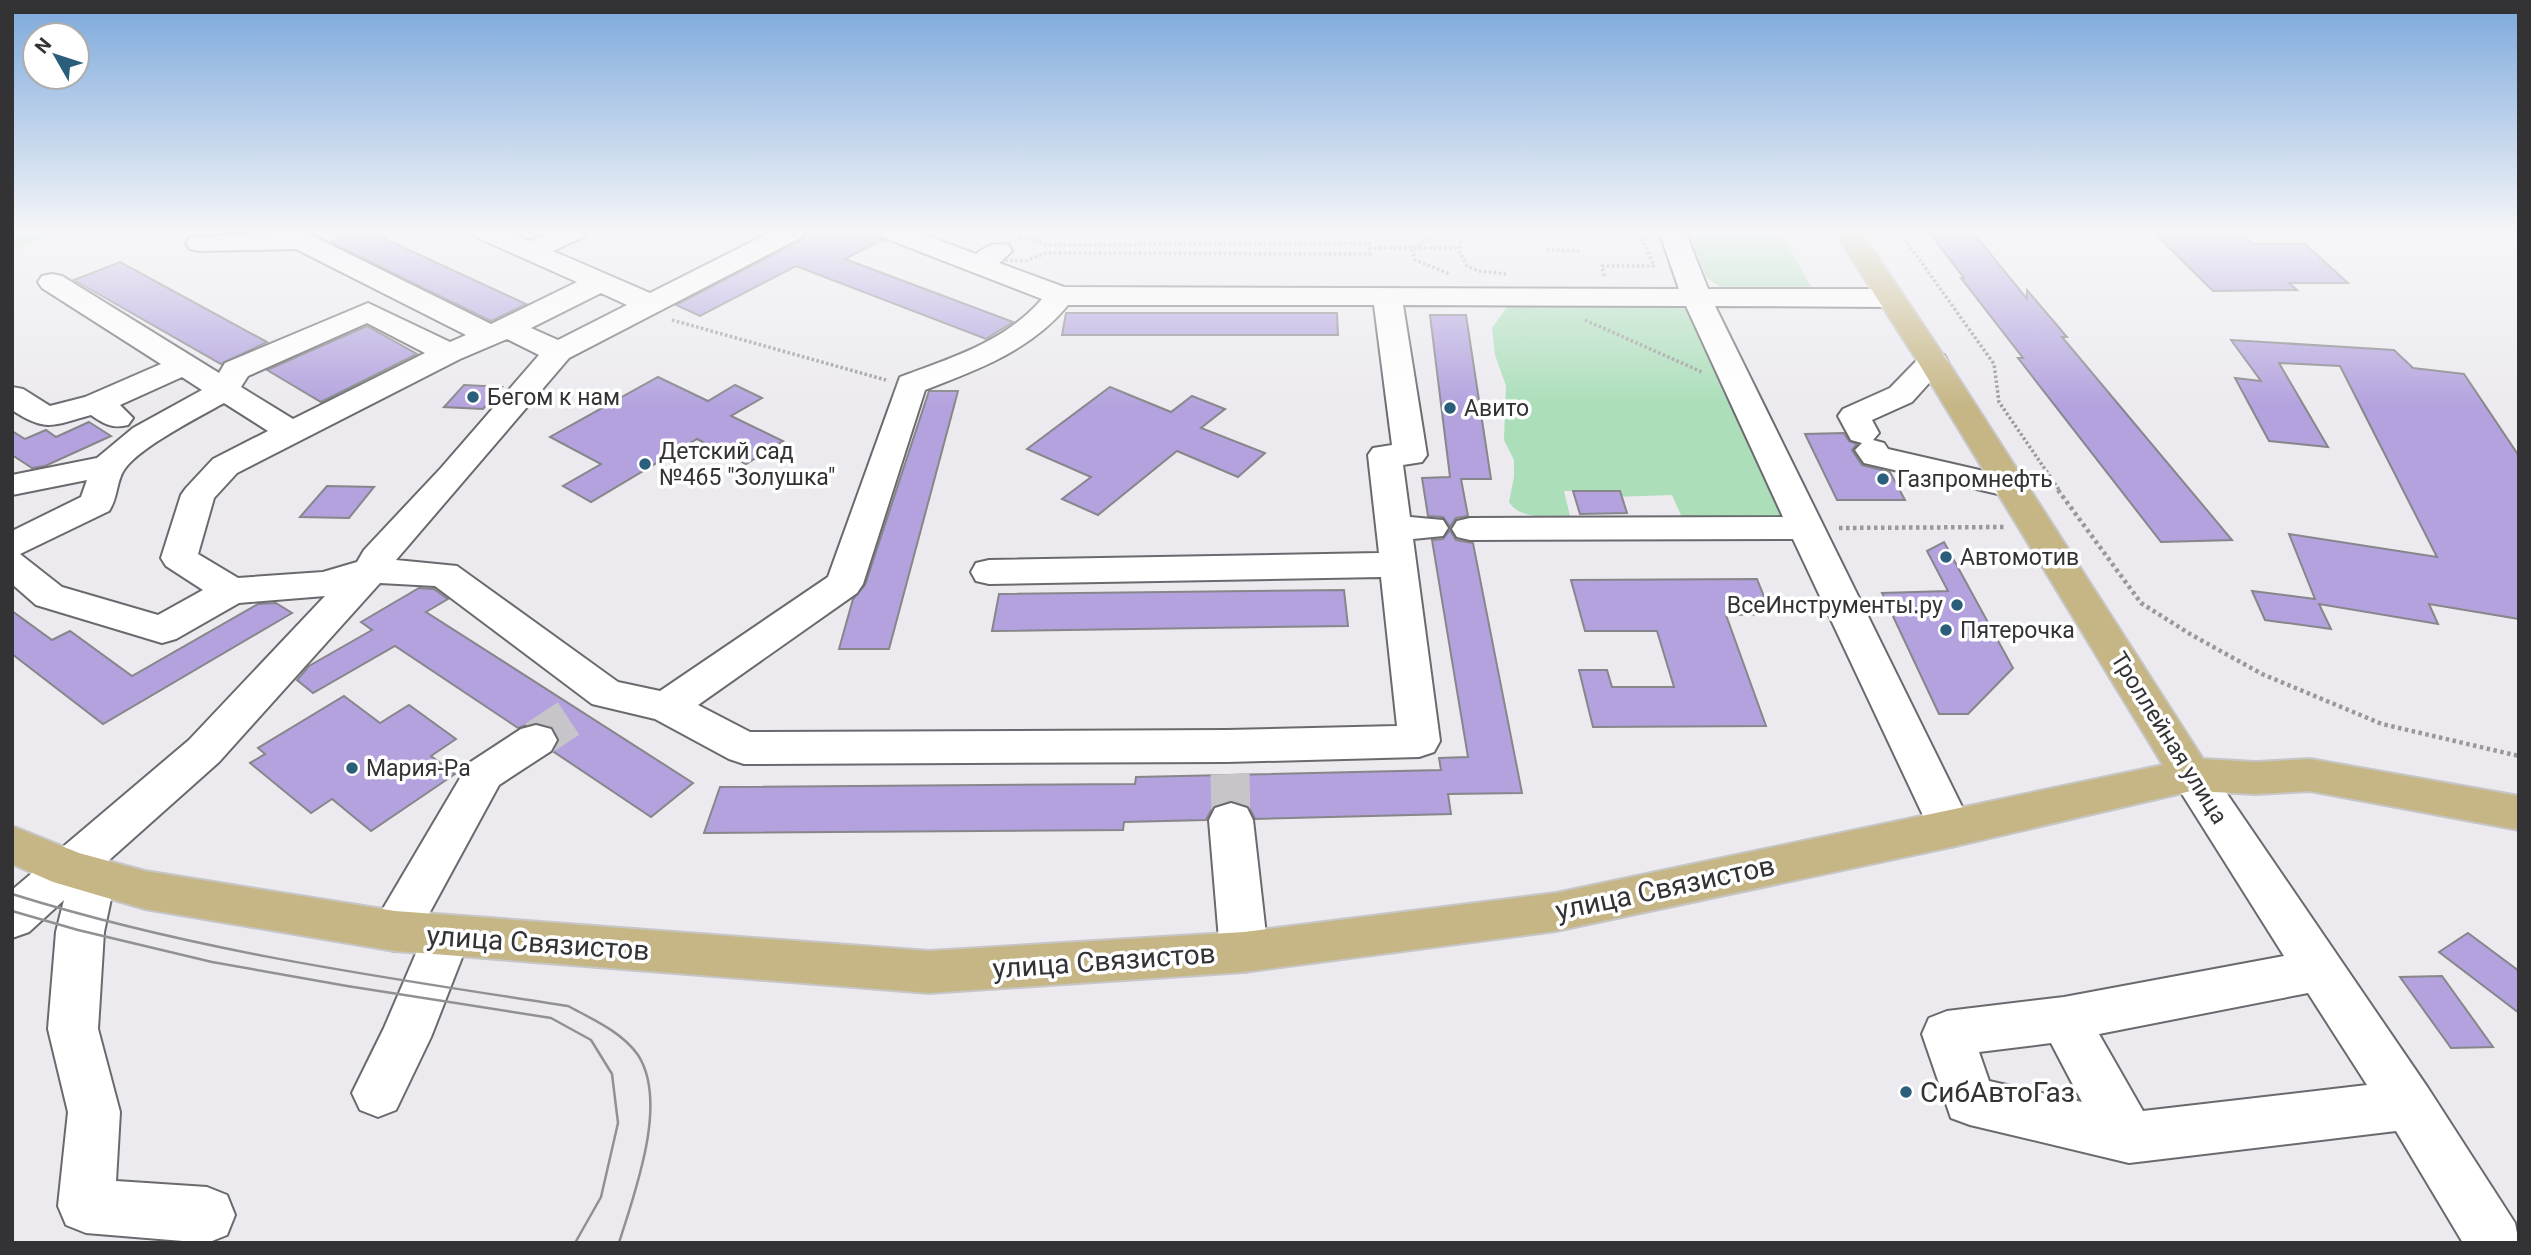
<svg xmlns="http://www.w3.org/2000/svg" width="2531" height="1255" font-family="Roboto,sans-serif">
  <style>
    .green { fill: #abdeb9 }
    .building { fill: #b3a2de; stroke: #87868a; stroke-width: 2 }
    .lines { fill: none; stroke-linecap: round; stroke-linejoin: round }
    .minor-tunnel { stroke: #c7c5ca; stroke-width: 39; stroke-dasharray: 39 19; stroke-linecap: butt }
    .minor-casing { stroke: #6a696d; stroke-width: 4 }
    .major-casing { stroke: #c6c6c6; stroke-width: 4 }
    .path-far1 { stroke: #9a989c; stroke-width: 3.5; stroke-dasharray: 2.5 2.5; stroke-linecap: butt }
    .path { stroke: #9a989c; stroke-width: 4.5; stroke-dasharray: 3.5 3.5; stroke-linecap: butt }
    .minor { fill: #fff; fill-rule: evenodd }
    .major { fill: #c6b685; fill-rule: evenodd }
    .tram { stroke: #919093; stroke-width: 2.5 }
    .poi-dot { fill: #2a5e7a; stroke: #fff; stroke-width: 2.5 }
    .labels { text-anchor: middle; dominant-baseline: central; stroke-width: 7; stroke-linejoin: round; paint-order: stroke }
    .poi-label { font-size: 23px; fill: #333234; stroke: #fff; text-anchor: start }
    .street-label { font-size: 23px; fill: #333234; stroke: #fff }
    .near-street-label { font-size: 28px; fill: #333234; stroke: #fff }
    .near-poi-label { font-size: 28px; fill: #333234; stroke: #fff; text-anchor: start }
  </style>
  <rect width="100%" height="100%" fill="#eceaef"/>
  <g class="green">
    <path d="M12 231H68L12 251Z"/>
    <path d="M1686 231H1780L1811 287 1807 292 1724 289 1707 278Z"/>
    <path d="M1516 303 1691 305 1785 517 1684 522 1672 495 1613 497 1610 490 1564 491 1570 516C1551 516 1521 521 1509 502L1514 477V460L1504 440 1506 386 1495 355 1492 328 1507 307Z"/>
  </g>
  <g class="building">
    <path d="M356 231H368L526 304 491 321 330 242Z"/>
    <path d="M809 231H875L882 240 845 259 1013 322 986 339 796 266 700 316 676 305 803 239Z"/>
    <path d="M1928 231H1972L2027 299V290L2067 337H2062L2232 540 2161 542 2018 358H2023L1961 278H1964Z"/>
    <path d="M2152 231H2240L2253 244H2305L2348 283H2289L2297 290 2213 291Z"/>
    <path d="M120 262 267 342 221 364 74 280Z"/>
    <path d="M1066 313H1337L1338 335H1062Z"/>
    <path d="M1430 315H1466L1491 479H1461L1468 516 1456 518 1450 527 1443 517 1428 516 1422 478 1450 477Z"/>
    <path d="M367 326 417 354 321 402 267 370Z"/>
    <path d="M2231 340 2394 350 2413 368 2464 374 2519 456V619L2429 604 2438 624 2319 604 2331 629 2265 620 2252 591 2315 599 2289 534 2437 557 2340 366 2279 363 2328 447 2269 441 2235 378 2261 381Z"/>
    <path d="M658 377 708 401 735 385 762 398 731 416 783 441 746 464 697 439 591 502 563 486 601 464 550 437Z"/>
    <path d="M464 385 502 387 483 409 444 407Z"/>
    <path d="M1110 387 1171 412 1192 396 1225 409 1201 428 1265 453 1238 477 1177 451 1098 515 1062 499 1091 477 1027 449Z"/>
    <path d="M929 391H958L889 649H839L853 599 865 585Z"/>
    <path d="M89 422 111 436 45 466 32 468 12 455V431L25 439 46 430 56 437Z"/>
    <path d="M1844 433 1849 441 1857 444 1852 450 1862 465 1890 472 1905 500H1837L1805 434Z"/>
    <path d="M327 486 374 487 349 518 300 517Z"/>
    <path d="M1573 491H1620L1627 513 1580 514Z"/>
    <path d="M1450 530 1456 540 1473 543 1522 793 1448 794 1451 814 1255 819 1248 805 1230 801 1214 805 1206 820 1124 822 1123 830 704 833 720 787 1135 784 1136 777 1441 770 1439 758 1468 757 1432 540 1443 539Z"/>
    <path d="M1944 542 2013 668 1968 714H1939L1882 593 1948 591 1927 551Z"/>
    <path d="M1757 579 1771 614 1726 615 1766 726 1593 727 1579 670H1607L1612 687H1674L1657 631H1585L1571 580Z"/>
    <path d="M419 588 434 589 448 599 426 612 693 783 651 817 554 752 559 739 552 726 535 722 518 728 395 646 313 693 297 680 309 666 372 630 361 622Z"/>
    <path d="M1344 590 1348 626 992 631 999 594Z"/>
    <path d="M276 603 292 613 103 724 12 654V611L52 640 70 631 132 676 258 604Z"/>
    <path d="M344 696 380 723 409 705 456 739 431 756 455 774 371 831 332 799 311 813 250 763 265 754 258 748Z"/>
    <path d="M2468 933 2519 971V1013L2439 952Z"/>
    <path d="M2442 976 2493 1047 2451 1048 2400 977Z"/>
  </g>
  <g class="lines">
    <g class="minor-tunnel">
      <path d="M536 740 580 711"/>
      <path d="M1230 774 1231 820"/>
    </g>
    <defs>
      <g id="minor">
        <path d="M472 231H507L530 241 552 231H587L583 237 553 251 650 293 773 231H806L802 237 569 358 396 560 457 566 618 682 660 691 828 577 900 377C951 358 1005 342 1042 299L882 237 878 231H915L976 254C987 246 994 242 1008 245L1012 251 999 263 1064 287 1679 289 1659 231H1685L1708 289H1890L1900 292 1904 298 1900 304 1890 307 1715 306 1973 829 1967 841 1951 847 1935 841 1793 539 1470 540 1457 537 1452 529 1457 521 1470 518 1783 517 1686 306 1403 305 1427 455 1422 462 1403 465 1410 517 1443 520 1448 528 1443 536 1413 539 1440 741 1434 752 1419 757 1227 762 744 764 729 759 655 719 592 704 435 586 380 583 219 762 108 861 116 875 104 932 98 1029 120 1112 116 1181 207 1187 227 1195 235 1215 227 1235 207 1243 86 1233 66 1225 58 1206 68 1112 48 1029 56 932 64 900 29 932 12 938V890L189 740 325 596 239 603 176 639 162 643 36 605 12 584V531L81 497 87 480 12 495V475L97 458 133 428 202 390 182 377 120 405 133 418 128 425C112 429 104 424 91 415 53 425 47 433 12 410V387L23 389 50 406 85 397 161 364 42 288 38 282 42 276 52 274 62 276 219 373 225 363 368 303 450 342 466 335 296 249 200 251 190 249 186 243 190 237 301 233 311 235 491 324 577 282 476 237ZM601 293 627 305 558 340 531 328ZM1068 305H1374L1392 445 1373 448 1368 455 1379 553 989 560 976 563 971 572 976 581 989 584 1381 577 1397 726 1227 730 750 732 698 705 857 593 863 584 925 390C979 369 1030 351 1068 305ZM367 323 425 353 293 419 241 387 248 376ZM507 339 539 355 441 468 364 550 357 562 323 572 238 578 198 554 214 498 237 473 460 359ZM224 403 268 431 213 459 186 488 181 495 161 558 166 566 203 590 158 615 62 587 20 554 109 511C118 498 116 482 124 470 138 448 199 417 224 403Z"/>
        <path d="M1933 353 1944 355 1948 362 1912 402 1872 420 1879 433 1873 440 1884 443 1888 449 2023 480 2028 487 2023 494 2011 497 1864 463 1855 450 1862 443 1851 440 1838 416 1843 409 1890 388 1922 355Z"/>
        <path d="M536 725 551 729 557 740 551 751 499 785 412 945 395 951 378 945 371 931 378 917 469 763 521 729Z"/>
        <path d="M2191 759 2206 763 2428 1088 2515 1223 2519 1243H2463L2396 1131 2129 1163 1970 1125 1951 1118 1922 1034 1929 1018 1947 1011 2064 997 2284 956 2170 775 2176 763ZM2308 993 2367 1085 2143 1111 2099 1034ZM2051 1043 2082 1102 1989 1081 1979 1052Z"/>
        <path d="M1231 803 1247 808 1253 820 1268 952 1261 966 1244 972 1227 966 1220 952 1209 820 1215 808Z"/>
        <path d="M446 917 463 923 470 937 431 1037 396 1110 378 1117 360 1110 352 1093 384 1028 429 923Z"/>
      </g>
      <path id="major" d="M1834 231H1860L1948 362 2203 759 2256 762 2310 759 2519 796V830L2310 791 2256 794 2191 791 1951 847 1556 931 1244 972 929 993 395 951 145 909 53 882 12 864V826L79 853 145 871 395 911 929 951 1244 932 1556 893 2163 765 1918 362Z"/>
    </defs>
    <use href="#minor" class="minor-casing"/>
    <use href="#major" class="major-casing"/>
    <g class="path-far1">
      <path d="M1442 231 1412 249 1415 260 1450 274"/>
      <path d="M1462 231 1459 250 1467 266 1479 271 1507 274"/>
      <path d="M1899 231 1994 364 1999 402 2060 491"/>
      <path d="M1020 239 1035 240 1045 245 1369 243 1370 254 1046 253 1025 261 1002 260 999 247Z"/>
      <path d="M1031 239 1039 231"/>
      <path d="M1369 248H1458"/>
      <path d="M1547 250 1582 251"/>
      <path d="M1604 276 1602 266H1654L1639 231"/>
      <path d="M672 320 886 380"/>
      <path d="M1585 320 1702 372"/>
    </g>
    <g class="path">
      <path d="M2058 490 2141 603 2190 634 2262 674 2382 724 2519 756"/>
      <path d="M1839 528 2005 527"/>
    </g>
    <use href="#minor" class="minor"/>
    <use href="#major" class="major"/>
    <g class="tram">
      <path d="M12 894C194 951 380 977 568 1006 592 1019 622 1032 638 1055 669 1103 634 1194 619 1243"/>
      <path d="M12 911 78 930 212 962 347 986 551 1018 591 1040 612 1074 618 1123 601 1197 575 1243"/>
    </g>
  </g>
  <linearGradient id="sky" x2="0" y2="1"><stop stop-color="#7ba8dc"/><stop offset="0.57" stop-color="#f6f6f8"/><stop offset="1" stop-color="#f6f6f8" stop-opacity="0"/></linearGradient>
  <rect width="2531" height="407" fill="url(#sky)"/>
  <g class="poi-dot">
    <circle cx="473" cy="397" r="7"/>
    <circle cx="1450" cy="408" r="7"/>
    <circle cx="645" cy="464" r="7"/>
    <circle cx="1883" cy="479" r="7"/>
    <circle cx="1946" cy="557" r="7"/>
    <circle cx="1957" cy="605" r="7"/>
    <circle cx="1946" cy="630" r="7"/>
    <circle cx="352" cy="768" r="7"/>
    <circle cx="1906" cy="1092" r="7"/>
  </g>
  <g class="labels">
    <g class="poi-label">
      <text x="487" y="397">Бегом к нам</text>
      <text x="1464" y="408">Авито</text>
      <text x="659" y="451">Детский сад<tspan x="659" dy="26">№465 "Золушка"</tspan></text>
      <text x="1897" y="479">Газпромнефть</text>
      <text x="1960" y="557">Автомотив</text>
      <text x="1943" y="605" text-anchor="end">ВсеИнструменты.ру</text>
      <text x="1960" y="630">Пятерочка</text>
      <text x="366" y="768">Мария-Ра</text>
    </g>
    <g class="street-label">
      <text transform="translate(2169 738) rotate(58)">Троллейная улица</text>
    </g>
    <g class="near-street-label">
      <text transform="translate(1665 888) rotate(-12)">улица Связистов</text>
      <text transform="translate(538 943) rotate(4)">улица Связистов</text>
      <text transform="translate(1104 961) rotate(-4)">улица Связистов</text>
    </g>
    <g class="near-poi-label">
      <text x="1920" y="1092">СибАвтоГаз</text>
    </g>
  </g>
  <rect width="2531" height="1255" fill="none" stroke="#333234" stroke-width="28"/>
  <g transform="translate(56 56) rotate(309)"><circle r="33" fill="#ffffff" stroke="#adadae" stroke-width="2"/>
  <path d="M0-5L12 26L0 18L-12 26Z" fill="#2a5e7a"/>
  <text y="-10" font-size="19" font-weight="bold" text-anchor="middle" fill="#333234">N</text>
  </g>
</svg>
